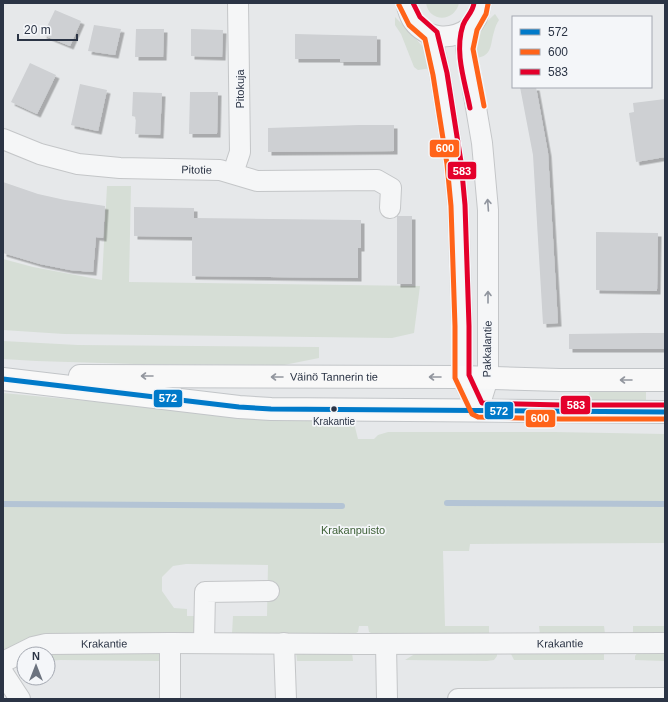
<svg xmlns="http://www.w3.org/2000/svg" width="668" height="702" font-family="Arial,sans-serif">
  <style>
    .green { fill: #d6ded6 }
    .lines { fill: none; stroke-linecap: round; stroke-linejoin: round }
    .stream { stroke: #b4c4d5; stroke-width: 6 }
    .building { fill: #ced0d3; filter: url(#shadow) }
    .minor-casing { stroke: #c4c6c8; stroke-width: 22 }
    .major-casing { stroke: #c2c5c8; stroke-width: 24 }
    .minor { stroke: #f5f6f7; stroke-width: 20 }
    .major { stroke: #f8f8f8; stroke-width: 22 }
    .bus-1-casing { stroke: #f4f6f9; stroke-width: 8 }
    .bus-2-casing { stroke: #f4f6f9; stroke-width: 8 }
    .bus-3-casing { stroke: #f4f6f9; stroke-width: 8 }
    .bus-1 { stroke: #007ac9; stroke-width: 5 }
    .bus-2 { stroke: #ff6319; stroke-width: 5 }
    .bus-3 { stroke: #e4002b; stroke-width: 5 }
    .oneway { stroke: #90959e }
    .oneway2 { stroke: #92969e }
    .bus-dot { fill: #2b3445; stroke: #f4f6f9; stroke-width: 1.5 }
    .labels { text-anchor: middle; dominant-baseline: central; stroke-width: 3.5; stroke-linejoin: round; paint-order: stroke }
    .bus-label { font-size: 10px; fill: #2b3445; stroke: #f4f6f9 }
    .street-label { font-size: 11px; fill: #2b3445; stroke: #f4f6f9 }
    .park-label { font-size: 11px; fill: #3f6138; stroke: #f4f6f9 }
    .line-badge { stroke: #f4f6f9; stroke-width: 1.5 }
    .badge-label { font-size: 11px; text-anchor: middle; font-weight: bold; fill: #fff }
  </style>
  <defs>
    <filter id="shadow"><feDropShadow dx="3.5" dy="3.5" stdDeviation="0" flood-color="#0004"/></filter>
  </defs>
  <rect width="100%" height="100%" fill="#e6e8ea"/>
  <g class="green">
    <path d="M426 3H459C455 22 429 23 426 3Z"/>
    <path d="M495 14 499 20C497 23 495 27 494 32 490 44 493 56 476 58 476 34 477 31 495 14Z"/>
    <path d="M395 17 410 32 428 53 432 68 418 70 414 67 401 34 395 25Z"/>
    <path d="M107 186H131L129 282 420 286 414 333 392 338 64 334 3 330V259L33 267 102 280Z"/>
    <path d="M3 341 78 345 319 347V358L284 365 135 364 36 361 3 359Z"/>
    <path d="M590 391H646V400H590L588 395Z"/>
    <path d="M3 393 110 403 353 419 358 439H374L378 435 388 432H554L665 434V543L470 544 469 551H443L445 626H489V634H373L369 632 368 626H359L358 632 354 634H232L233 616H267L268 565 186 564 173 566 162 577V591L174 608 187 609V616H195L196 630 192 635 26 640 3 651Z"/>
    <path d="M539 626H604L605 634H540Z"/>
    <rect x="633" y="626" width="32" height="8"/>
    <path d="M159 652V661L60 660 48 661V654H40Z"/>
    <path d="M296 652H352L353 661H297Z"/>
    <path d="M418 652H497V656L494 660 487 661 405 660Z"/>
    <path d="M510 652H604V660H514Z"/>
    <path d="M638 652H665V661L635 660V656Z"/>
  </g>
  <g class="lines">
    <g class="stream">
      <path d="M447 503 665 504"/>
      <path d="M3 504 342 506"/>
    </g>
  </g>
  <g class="building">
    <path d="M55 10 81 21 70 46 43 35Z"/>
    <path d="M94 25 121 29 115 55 88 51Z"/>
    <path d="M136 29H164L163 57H135Z"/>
    <path d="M191 29 223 30 222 57 191 56Z"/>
    <path d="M295 34 377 36V62H340V59H295Z"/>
    <path d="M30 63 56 75 37 114 11 102Z"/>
    <path d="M80 84 107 90 98 131 71 125Z"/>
    <path d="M520 87H536L548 153 558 323 543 324 533 155Z"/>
    <path d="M133 92 162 93 160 135 135 134 136 117 132 116Z"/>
    <path d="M190 92H218L217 134H189Z"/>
    <path d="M665 99V157L636 162 629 113 634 112 633 103Z"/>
    <path d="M359 125H394V151L268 152V128Z"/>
    <path d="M3 182 38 194 65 200 105 206 103 238 96 237 93 272 70 270 40 264 3 253Z"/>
    <path d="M134 207 194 208V218L361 220V248H358V278L192 276V237L134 236Z"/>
    <rect x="397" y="216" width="15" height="68"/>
    <path d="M596 232 658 233 657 291 596 290Z"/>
    <path d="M645 333H665V349H569V334Z"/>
  </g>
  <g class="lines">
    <defs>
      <g id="minor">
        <path d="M406 3C408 9 409 16 413 21 426 39 451 41 469 28 476 22 480 12 481 3"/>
        <path d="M470 27 466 49 482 143 488 210V378L478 410"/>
        <path d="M431 35 440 74 454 163 458 206 462 326V377L478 410"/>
        <path id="s1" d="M3 139 40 154 78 164 120 168 220 170 257 181 377 180 391 188 390 208"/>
        <path d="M233 173 240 152 238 3"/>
        <path d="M170 643V699"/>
        <path d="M204 643 205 592 269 591"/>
        <path d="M284 643 286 699"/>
        <path d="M386 644 387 699"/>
        <path id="s2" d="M3 662 33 647 46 644 170 643 363 644 665 643"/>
        <path d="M3 673 20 699"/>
        <path d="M458 699 665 698"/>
      </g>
      <g id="major">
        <path id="s3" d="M80 376 462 377 560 380H665"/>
        <path d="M3 379 239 407 271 409 665 412"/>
      </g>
    </defs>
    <use href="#minor" class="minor-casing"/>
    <use href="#major" class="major-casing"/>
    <use href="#minor" class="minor"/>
    <use href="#major" class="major"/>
    <defs>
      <path id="bus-1" d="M3 379 239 407 271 409 665 412"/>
      <g id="bus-2">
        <path d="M399 5 409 25 425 39 433 75 447 164 451 206 455 326V378L472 414 478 417 561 419H665"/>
        <path d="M484 106 473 49 477 30 486 14 488 4"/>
      </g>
      <g id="bus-3">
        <path d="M413 3 420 17 437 32 447 73 461 162 465 205 469 326V375L482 403 561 405H665"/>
        <path d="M470 108C465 82 454 52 463 25 466 17 473 12 474 3"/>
      </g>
    </defs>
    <use href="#bus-1" class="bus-1-casing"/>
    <use href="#bus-2" class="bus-2-casing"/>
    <use href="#bus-3" class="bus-3-casing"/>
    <use href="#bus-1" class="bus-1"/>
    <use href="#bus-2" class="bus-2"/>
    <use href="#bus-3" class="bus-3"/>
  </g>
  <defs><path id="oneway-shaft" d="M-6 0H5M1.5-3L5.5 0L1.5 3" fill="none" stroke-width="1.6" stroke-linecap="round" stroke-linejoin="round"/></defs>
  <g class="oneway">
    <use href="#oneway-shaft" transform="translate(488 205) rotate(-94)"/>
    <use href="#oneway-shaft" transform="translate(488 297) rotate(-90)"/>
  </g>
  <g class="oneway2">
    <use href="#oneway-shaft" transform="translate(147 376) rotate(-180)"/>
    <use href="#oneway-shaft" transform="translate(277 377) rotate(-180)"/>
    <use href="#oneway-shaft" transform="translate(435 377) rotate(180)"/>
    <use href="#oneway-shaft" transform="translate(626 380) rotate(-180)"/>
  </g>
  <circle class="bus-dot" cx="334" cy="409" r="3.5"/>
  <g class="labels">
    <g class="bus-label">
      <text x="334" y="421">Krakantie</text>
    </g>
    <g class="street-label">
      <text transform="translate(240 89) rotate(-90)">Pitokuja</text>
      <text stroke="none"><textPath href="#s1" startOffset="198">Pitotie</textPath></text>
      <text transform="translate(487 349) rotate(-89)">Pakkalantie</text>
      <text stroke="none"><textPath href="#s3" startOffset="254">Väinö Tannerin tie</textPath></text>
      <text stroke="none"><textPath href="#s2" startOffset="105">Krakantie</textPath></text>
      <text stroke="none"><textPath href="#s2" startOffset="561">Krakantie</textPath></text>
    </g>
    <g class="park-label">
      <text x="353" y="530">Krakanpuisto</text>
    </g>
  </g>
  <g class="line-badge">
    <rect x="429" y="139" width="31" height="19" rx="4" fill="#ff6319"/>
    <rect x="447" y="161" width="30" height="19" rx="4" fill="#e4002b"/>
    <rect x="153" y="389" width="30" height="19" rx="4" fill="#007ac9"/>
    <rect x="560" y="395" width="31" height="20" rx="4" fill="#e4002b"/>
    <rect x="484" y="401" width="30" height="19" rx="4" fill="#007ac9"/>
    <rect x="525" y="409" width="31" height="19" rx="4" fill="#ff6319"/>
  </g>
  <g class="badge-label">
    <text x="445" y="152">600</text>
    <text x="462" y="175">583</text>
    <text x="168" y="402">572</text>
    <text x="576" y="409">583</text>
    <text x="499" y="415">572</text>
    <text x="540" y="422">600</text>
  </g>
  <rect width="668" height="702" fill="none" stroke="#2b3445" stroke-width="8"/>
  <rect x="512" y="16" width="140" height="72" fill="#f4f6f9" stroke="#a4a8b1"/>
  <rect x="520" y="29" width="20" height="6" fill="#007ac9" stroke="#a4a8b1"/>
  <text x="548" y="36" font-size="12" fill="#2b3445">572</text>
  <rect x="520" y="49" width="20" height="6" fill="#ff6319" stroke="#a4a8b1"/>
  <text x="548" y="56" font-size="12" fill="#2b3445">600</text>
  <rect x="520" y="69" width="20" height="6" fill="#e4002b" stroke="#a4a8b1"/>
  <text x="548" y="76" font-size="12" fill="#2b3445">583</text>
  <g transform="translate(36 666)"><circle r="19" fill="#f4f6f9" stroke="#a4a8b1"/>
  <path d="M0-3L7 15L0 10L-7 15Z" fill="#6c737f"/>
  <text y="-6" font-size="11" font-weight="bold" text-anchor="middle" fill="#2b3445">N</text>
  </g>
  <path d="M18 34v6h59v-6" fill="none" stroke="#2b3445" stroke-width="2"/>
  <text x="24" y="34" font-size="12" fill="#2b3445" stroke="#f4f6f9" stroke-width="3" paint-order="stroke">20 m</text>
</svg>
